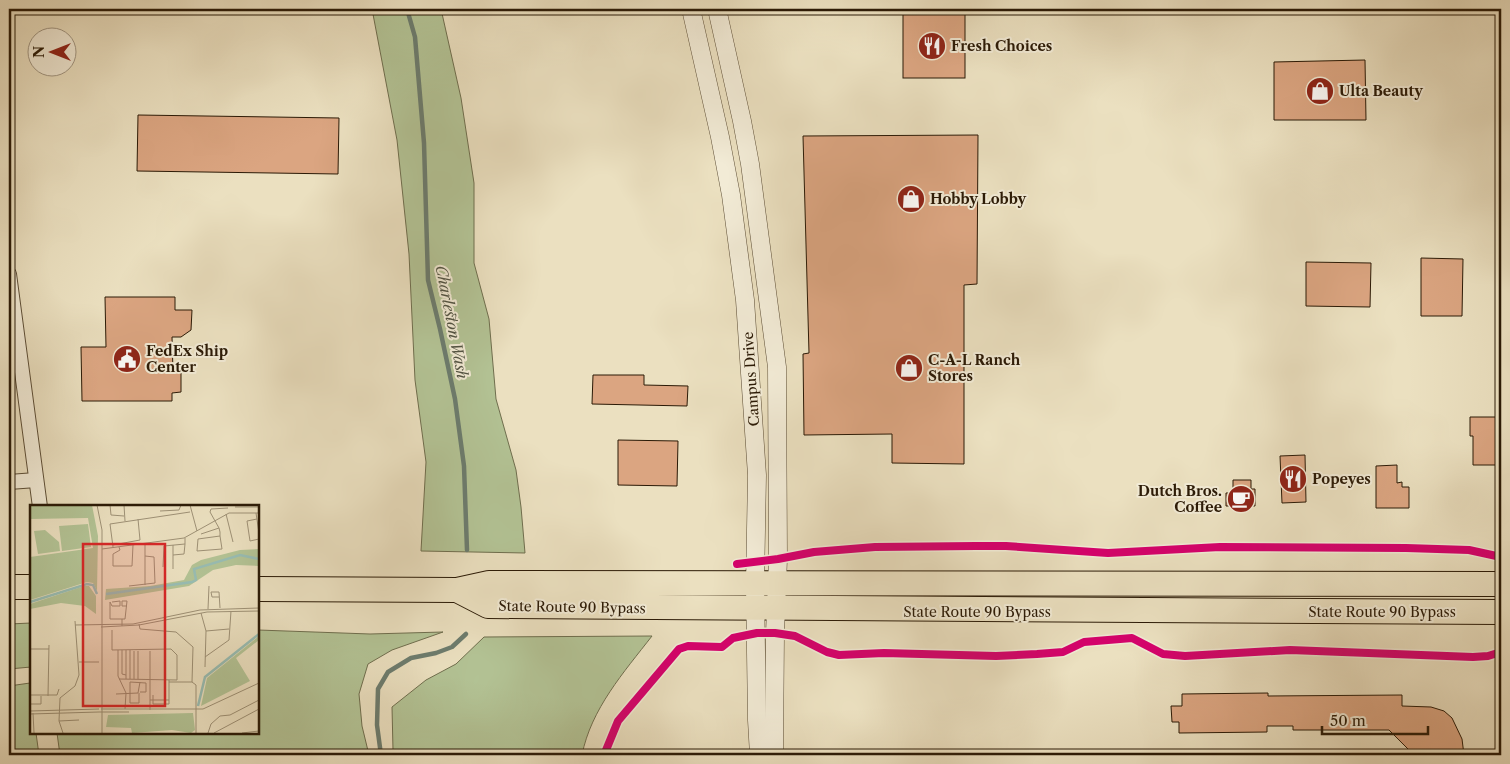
<svg xmlns="http://www.w3.org/2000/svg" width="1510" height="764" font-family="'Libre Caslon Text',serif">
  <style>
    .green { fill: #b3c395; stroke: #6f6e4e }
    .lines { fill: none; stroke-linecap: round; stroke-linejoin: round }
    .stream { stroke: #6c7c6e; stroke-width: 4.5 }
    .building { fill: #dba581; stroke: #2b1a06 }
    .minor-casing { stroke: #5b4c34; stroke-width: 16 }
    .tertiary-casing { stroke: #5b4c34; stroke-width: 19 }
    .trunk-casing { stroke: #2b1a06; stroke-width: 26 }
    .minor { stroke: #f2ebd6; stroke-width: 14 }
    .tertiary { stroke: #f2ebd6; stroke-width: 18 }
    .trunk { stroke: #ebe0c0; stroke-width: 24 }
    .cycleway-casing { stroke: #f2ebd6; stroke-width: 11 }
    .cycleway { stroke: #d6006c; stroke-width: 8 }
    .labels { text-anchor: middle; dominant-baseline: central; stroke-width: 4; stroke-linejoin: round; paint-order: stroke }
    .poi-label { font-size: 14px; font-weight: bold; fill: #2b1a06; stroke: #f2ebd6; text-anchor: start }
    .street-label { font-size: 14px; fill: #2b1a06; stroke: #f2ebd6 }
    .water-label { font-size: 15px; font-style: italic; fill: #515343; stroke: #f2ebd6 }
    .inset-river { fill: none; stroke: #98bdb3; stroke-width: 2.5 }
    .inset-road { fill: none; stroke: #9e9176; stroke-width: 1 }
    .view { fill: #d62828; fill-opacity: 0.15; stroke: #d62828; stroke-width: 2.5 }
    .inset-edge { fill: none; stroke: #2b1a06; stroke-width: 2.5 }
  </style>
  <rect width="100%" height="100%" fill="#ebe0c0"/>
  <filter id="stains"><feTurbulence type="fractalNoise" baseFrequency=".004" numOctaves="4"/><feColorMatrix values="0 0 0 0 .2 0 0 0 0 .09 0 0 0 0 .02 0 0 0 .5 -.17"/></filter>
  <radialGradient id="worn" r=".72"><stop offset=".6" stop-color="#630" stop-opacity="0"/><stop offset="1" stop-color="#630" stop-opacity=".3"/></radialGradient>
  <g class="green">
    <path d="M372 9H441L461 98 474 183V263L489 319 496 399 516 470 521 507 525 553 421 551 426 462 415 380 409 254 397 140Z"/>
    <path d="M31 623V667L9 669V624Z"/>
    <path d="M258 630 370 634 443 632 392 650 368 664 359 694 362 726 369 755H60L57 733H258Z"/>
    <path d="M652 636C624 672 591 709 582 755H395L393 750 392 707 426 680 456 664 484 637Z"/>
    <path d="M30 683 31 733H36L39 755H9V686Z"/>
  </g>
  <g class="lines">
    <g class="stream">
      <path d="M407 9 415 37 424 143 428 280 440 329 455 399 464 466 467 550"/>
      <path d="M381 755 377 725 378 689 388 672 411 658 436 653 452 647 466 634"/>
    </g>
  </g>
  <g class="building">
    <rect x="903" y="9" width="62" height="69"/>
    <path d="M1365 60 1366 120H1274V62Z"/>
    <path d="M138 115 339 118 338 174 137 171Z"/>
    <path d="M978 135 977 284 964 285V464L892 463V434L804 435 803 354 809 353 803 136Z"/>
    <path d="M1421 258 1463 259 1462 316H1421Z"/>
    <path d="M1306 262 1371 263 1370 307 1306 306Z"/>
    <path d="M105 297H175V310H192L191 330 181 337H172L173 372H181V392L172 393V401H82L81 347H106Z"/>
    <path d="M593 375H644V385L688 386 687 406 592 404Z"/>
    <path d="M1470 417H1498V465H1473V436H1470Z"/>
    <path d="M618 440 678 441 677 486 618 485Z"/>
    <path d="M1305 455 1306 502 1282 503 1280 456Z"/>
    <path d="M1397 465V483L1402 482V487H1409V508H1376V466Z"/>
    <path d="M1233 480H1251V489H1255V506H1226V493H1233Z"/>
    <path d="M1268 693V696L1402 695V706L1431 707 1444 711 1452 718 1462 739 1464 755H1414L1389 730H1293V726H1267V732L1179 733V722H1172L1171 706H1182V694Z"/>
  </g>
  <g class="lines">
    <defs>
      <g id="minor">
        <path d="M9 274 40 507"/>
        <path d="M9 482 36 480"/>
      </g>
      <g id="tertiary">
        <path d="M691 9 720 137 731 195 745 300 757 475 755 584 757 720 759 755"/>
        <path d="M717 9 742 121 750 164 777 367 778 559 775 633 774 755"/>
      </g>
      <g id="trunk">
        <path d="M9 587H31"/>
        <path d="M258 589 457 590 489 583 1501 584"/>
        <path d="M457 590 488 606C826 611 1164 613 1501 612"/>
      </g>
    </defs>
    <use href="#minor" class="minor-casing"/>
    <use href="#tertiary" class="tertiary-casing"/>
    <use href="#trunk" class="trunk-casing"/>
    <use href="#minor" class="minor"/>
    <use href="#tertiary" class="tertiary"/>
    <use href="#trunk" class="trunk"/>
    <defs>
      <g id="cycleway">
        <path d="M737 564 778 559 814 552 875 547 976 546H1006L1108 553 1220 547 1406 548 1469 550 1501 557"/>
        <path d="M604 755 618 721 679 649 688 646 722 647 733 638 757 633H775L795 636 827 652 839 655 884 653 996 656 1037 654 1063 652 1084 642 1132 638 1163 654 1185 656 1290 650 1473 657 1488 656 1501 652"/>
      </g>
    </defs>
    <use href="#cycleway" class="cycleway-casing"/>
    <use href="#cycleway" class="cycleway"/>
  </g>
  <defs>
    <symbol id="restaurant-disc" viewBox="-11 -11 22 22"><circle r="9.5" fill="#8f2418" stroke="#f2ebd6"/><path d="M-5-6h1v4h1v-4h1v4h1v-4h1v5L-1.5 .5V6h-2V.5L-5-1ZM5-6V6H3V1.5H1.5Q1.5-4 5-6Z" fill="#fff"/></symbol>
    <symbol id="shop-disc" viewBox="-11 -11 22 22"><circle r="9.5" fill="#8f2418" stroke="#f2ebd6"/><path d="M-5-2.5h2.3a2.7 3.5 0 0 1 5.4 0H5L5.5 6h-11ZM-1.5-2.5h3a1.5 2.3 0 0 0-3 0Z" fill="#fff"/></symbol>
    <symbol id="civic-disc" viewBox="-11 -11 22 22"><circle r="9.5" fill="#8f2418" stroke="#f2ebd6"/><path d="M-.6-6.5H3V-4.5H.6V-3L4-1V1h2V6H-6V1h2V-1L-.6-3ZM-1.2 2.5V6h2.4V2.5Z" fill="#fff"/></symbol>
    <symbol id="cafe-disc" viewBox="-11 -11 22 22"><circle r="9.5" fill="#8f2418" stroke="#f2ebd6"/><path d="M-5.5-4.5H6V0H3Q3 3.5 0 3.5H-2.5Q-5.5 3.5-5.5 0ZM3-3.2v2h1.7v-2ZM-6 4.5H4V6H-6Z" fill="#fff"/></symbol>
  </defs>
  <g fill-rule="evenodd">
    <use href="#restaurant-disc" x="916" y="30" width="32" height="32"/>
    <use href="#shop-disc" x="1304" y="75" width="32" height="32"/>
    <use href="#shop-disc" x="895" y="183" width="32" height="32"/>
    <use href="#civic-disc" x="111" y="343" width="32" height="32"/>
    <use href="#shop-disc" x="893" y="352" width="32" height="32"/>
    <use href="#restaurant-disc" x="1277" y="463" width="32" height="32"/>
    <use href="#cafe-disc" x="1225" y="483" width="32" height="32"/>
  </g>
  <g class="labels">
    <g class="poi-label">
      <text x="951" y="46">Fresh Choices</text>
      <text x="1339" y="91">Ulta Beauty</text>
      <text x="930" y="199">Hobby Lobby</text>
      <text x="146" y="351">FedEx Ship<tspan x="146" dy="16">Center</tspan></text>
      <text x="928" y="360">C-A-L Ranch<tspan x="928" dy="16">Stores</tspan></text>
      <text x="1312" y="479">Popeyes</text>
      <text x="1222" y="491" text-anchor="end">Dutch Bros.<tspan x="1222" dy="16">Coffee</tspan></text>
    </g>
    <g class="street-label">
      <text transform="translate(751 379) rotate(-94)">Campus Drive</text>
      <text transform="translate(572 607) rotate(1)">State Route 90 Bypass</text>
      <text x="977" y="612">State Route 90 Bypass</text>
      <text x="1382" y="612">State Route 90 Bypass</text>
    </g>
    <g class="water-label">
      <text transform="translate(452 322) rotate(79)">Charleston Wash</text>
    </g>
  </g>
  <g transform="translate(30 505)">
    <rect width="229" height="229" fill="#ebe0c0"/>
    <path d="M0 0H62L68 31 67 86 63 78 57 77 0 95V52L63 43 58 13 0 14ZM58 19 61 42 32 46 29 21ZM15 25 29 37 30 46 8 49 4 26ZM229 44V61L206 60 183 65 159 81 75 95 76 84 120 81 154 75 162 60 171 55 210 45ZM54 81H59L66 91V109L55 101 31 98 0 104V99ZM229 131V135L206 153 220 176 171 201 177 173ZM163 208 165 225 161 228 142 225 102 228 101 223 76 222 78 210Z" fill="#b3c395"/>
    <path class="inset-river" d="M76 89 162 77 166 75 164 64 210 50 229 54M0 97 57 79 63 80 67 89M168 201 175 172 229 129"/>
    <path class="inset-road" d="M67 0 72 25V228M80 0 81 10 94 11M94 0 95 16M160 0 167 26M205 2H229M130 6 149 5 151 0M226 8 229 28M196 9 203 37M227 14 217 16 220 36 229 34M171 29 189 23M190 31 168 34 167 46 192 44 190 31V27L189 23 180 7 181 4 198 3M83 40 110 35 108 14M143 40V64M83 42 80 19 160 7M89 42 90 45 83 49V61H102L103 40M72 44 154 33 199 8H229M143 50 154 49 155 39M133 62 134 41 155 39V33M115 80V38M99 81 125 78 124 52 115 51M189 92H182L181 87H189L190 103M82 97 90 96V101H82L80 97V114H92V121M178 104 179 81M171 108 176 126 199 124M92 114H95L97 96H92V101H97M109 119 110 124 146 127 163 142 162 177M45 120 103 119 170 105 229 103M71 122 109 120 177 107 229 106M82 125V145L141 144 147 150V175L89 174M0 144H19M88 145V171L96 188 95 204M92 145V169L96 170M96 145V174M104 146V174M120 146V205M175 152 199 135 201 106M49 157H69M175 162 176 126M100 174V145M108 174V146M139 177H162L166 180V228M109 188V198H100V177L116 178V187H110M86 189 108 188 110 177M0 190H27L29 184M123 190V199H139V195M18 191 19 140M120 195H139V175M0 199H11V191M71 204H173L229 178M0 206 69 204M69 207H99M3 208 4 228M0 209 69 207M190 211 200 210 229 195M29 216 49 215M33 228 29 216 30 193 45 181 49 170 45 116M178 228 181 219 190 211M184 228 229 204M212 228 229 226"/>
    <path class="view" d="M53 39H135V201H53Z"/>
    <rect width="229" height="229" class="inset-edge"/>
  </g>
  <rect width="1510" height="764" fill="none" stroke="#ebe0c0" stroke-width="30"/>
  <rect x="10" y="10" width="1490" height="744" fill="none" stroke="#2b1a06" stroke-width="2.5"/>
  <rect x="15" y="15" width="1480" height="734" fill="none" stroke="#2b1a06"/>
  <g transform="translate(52 52) rotate(270)"><circle r="24" fill="#f2ebd6" stroke="#a29783"/>
  <path d="M0-4L9 19L0 12L-9 19Z" fill="#8f2418"/>
  <text y="-8" font-size="14" font-weight="bold" text-anchor="middle" fill="#2b1a06">N</text>
  </g>
  <path d="M1322 726v8h106v-8" fill="none" stroke="#2b1a06" stroke-width="2.5"/>
  <text x="1330" y="726" font-size="15" fill="#2b1a06" stroke="#f2ebd6" stroke-width="4" paint-order="stroke">50 m</text>
  <rect width="100%" height="100%" filter="url(#stains)"/>
  <rect width="100%" height="100%" fill="url(#worn)"/>
</svg>
